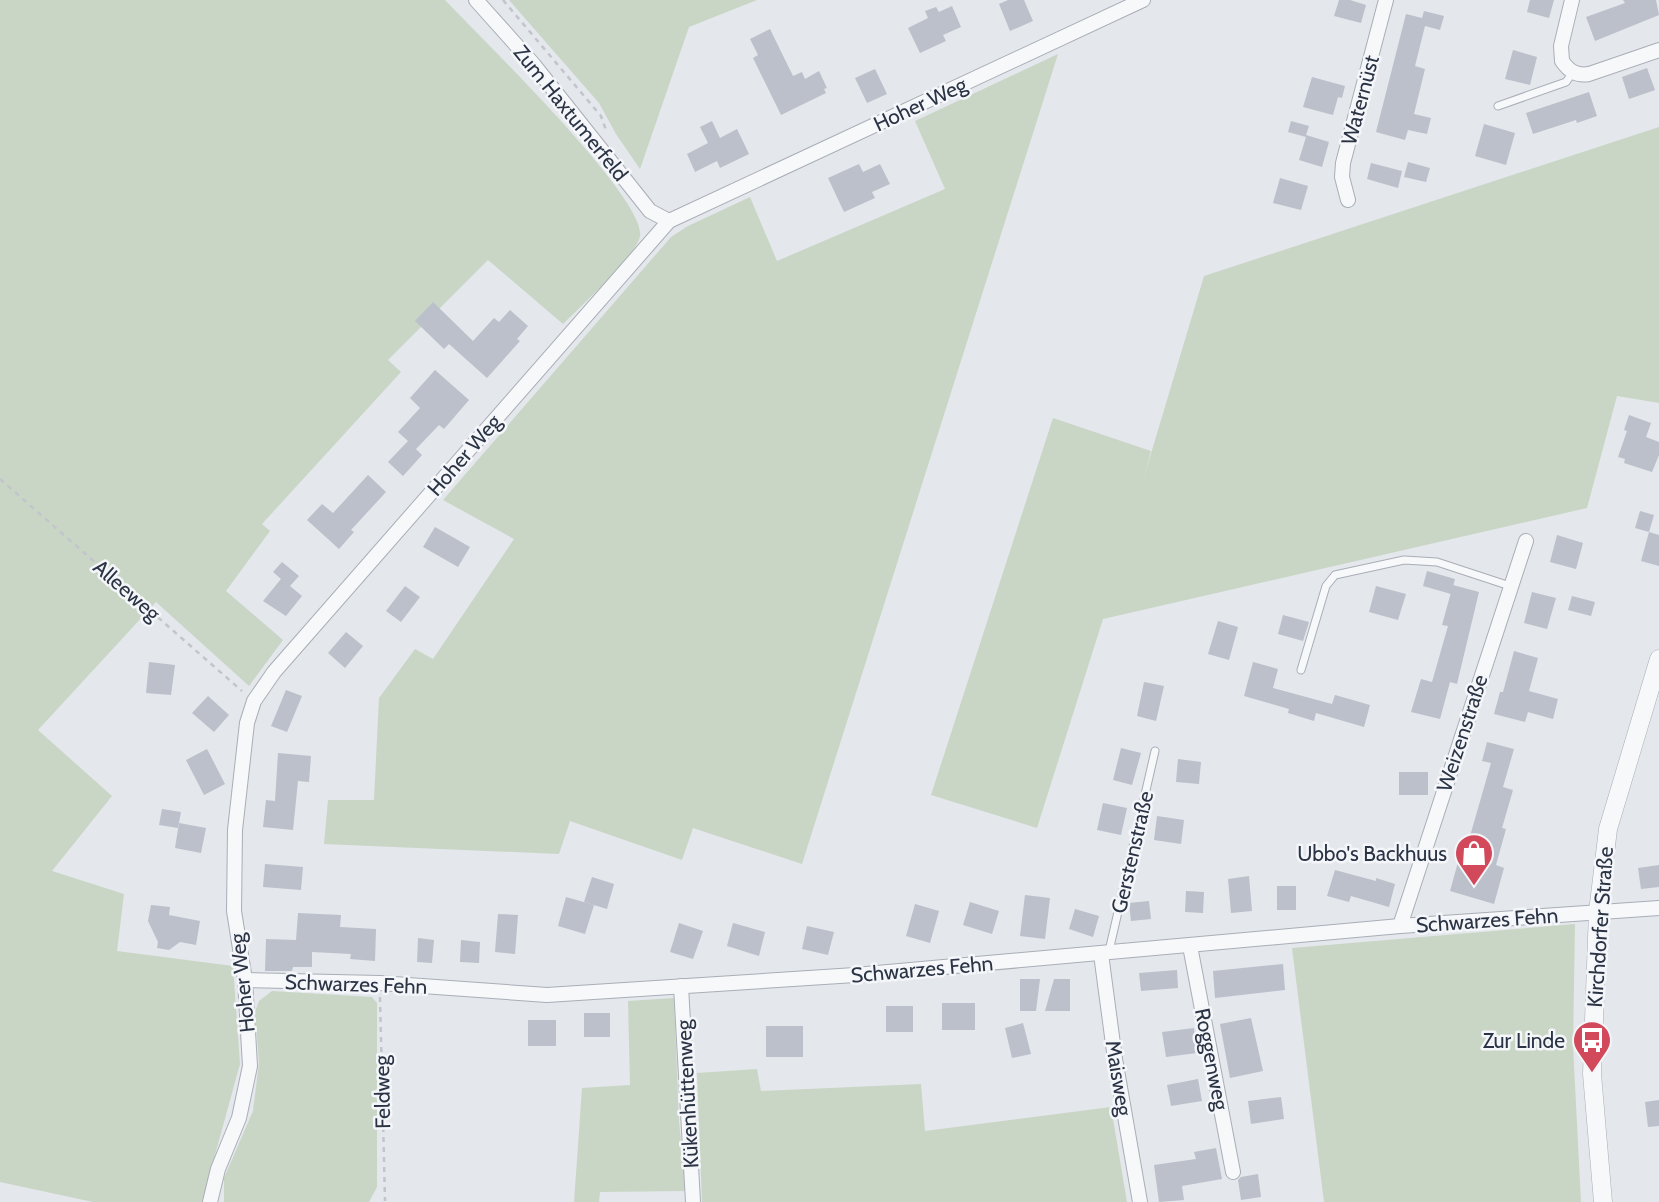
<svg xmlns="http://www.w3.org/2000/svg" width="1659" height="1202" font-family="Cabin,sans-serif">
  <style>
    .green { fill: #c9d6c5 }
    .building { fill: #bbc0ca }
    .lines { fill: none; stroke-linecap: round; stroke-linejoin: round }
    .service-casing { stroke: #a9aeb7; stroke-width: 9 }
    .minor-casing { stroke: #a9aeb7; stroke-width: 16 }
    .tertiary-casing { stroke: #a9aeb7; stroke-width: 19 }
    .path { stroke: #c2c5cb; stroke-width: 2.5; stroke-dasharray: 5 5; stroke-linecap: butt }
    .service { stroke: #f7f8fa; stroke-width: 7 }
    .minor { stroke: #f7f8fa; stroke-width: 14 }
    .tertiary { stroke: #f7f8fa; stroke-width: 18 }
    .labels { text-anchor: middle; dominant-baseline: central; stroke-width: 5; stroke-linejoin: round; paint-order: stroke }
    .street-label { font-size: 21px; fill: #2b3445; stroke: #f4f6f9 }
    .poi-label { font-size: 21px; fill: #2b3445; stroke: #f4f6f9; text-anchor: end }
  </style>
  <rect width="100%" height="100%" fill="#e4e7ec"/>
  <g class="green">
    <path d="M0 0H445C477 34 647 199 640 236 637 255 579 308 563 324L488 260 388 360 401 372 262 524 270 531 226 591 283 640 249 686 156 602 38 730 112 796 52 871 124 894 117 951 233 966 240 1064 202 1202H93L0 1182Z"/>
    <path d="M509 0H757L689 27 640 169 616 134 599 103Z"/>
    <path d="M1058 54 802 864 693 828 682 860 570 821 559 854 324 844 328 800H374L379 698 415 649 433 659 514 539 443 500 671 237 688 226 750 197 777 261 945 189 915 121Z"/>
    <path d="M1659 127V403L1617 396 1587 508 1103 619 1037 828 931 795 1053 418 1151 451 1144 477 1204 276Z"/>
    <path d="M1575 924 1573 1046 1581 1202H1324L1292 948Z"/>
    <path d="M272 991 372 997 377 1003V1187L369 1202H224V1178L253 1111 259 1063 255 1012 259 1001Z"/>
    <path d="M674 998 679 1121 686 1191 600 1192 599 1202H574L582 1088 630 1085 628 1001Z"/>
    <path d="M757 1069 761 1091 921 1084 925 1131 1111 1107 1127 1202H702L697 1073Z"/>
  </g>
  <g class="building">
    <path d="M1008 0H1024L1033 21 1010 31 999 4Z"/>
    <path d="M1339 0H1350L1366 5 1361 23 1334 16Z"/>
    <path d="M1530 0H1554L1549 18 1527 12Z"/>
    <path d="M1623 0H1656L1659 15 1595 41 1586 17 1625 3Z"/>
    <path d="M952 6 961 27 943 35 946 41 920 53 908 28 928 18 925 11 936 7 939 12Z"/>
    <path d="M1424 11 1444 16 1440 30 1425 26 1415 66 1425 69 1414 114 1431 118 1427 134 1408 130 1405 140 1376 132 1406 14 1422 18Z"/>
    <path d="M770 29 793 76 802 72 805 79 819 71 827 88 824 89 826 93 781 115 753 58 758 55 750 39Z"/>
    <path d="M1513 50 1537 57 1530 85 1505 79Z"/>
    <path d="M1647 68 1655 90 1629 99 1622 77Z"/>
    <path d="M875 69 887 94 867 103 855 78Z"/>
    <path d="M1312 77 1345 86 1342 98 1338 97 1333 115 1303 107Z"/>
    <path d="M1589 92 1597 116 1577 123 1576 120 1533 134 1526 113Z"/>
    <path d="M712 121 720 138 737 129 749 154 720 168 717 161 695 172 687 154 708 143 700 127Z"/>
    <path d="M1291 121 1309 126 1306 135 1329 142 1322 167 1299 160 1306 137 1288 132Z"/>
    <path d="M1484 124 1515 133 1506 165 1475 156Z"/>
    <path d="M1408 162 1430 168 1426 182 1404 177Z"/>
    <path d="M1371 163 1402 171 1398 188 1367 179Z"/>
    <path d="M859 164 863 172 880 164 890 184 872 192 875 198 844 212 828 178Z"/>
    <path d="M1280 178 1308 186 1301 210 1273 203Z"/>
    <path d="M433 302 473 341 494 318 499 322 510 310 528 326 517 339 520 341 487 378 449 344 444 349 415 321Z"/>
    <path d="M435 370 469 400 444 429 439 425 416 449 422 455 403 476 388 462 408 441 398 432 420 408 410 398Z"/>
    <path d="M1629 415 1651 423 1646 437 1659 442V455L1652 472 1624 463 1625 459 1618 457 1627 431 1624 430Z"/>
    <path d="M368 475 386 492 351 530 354 532 339 549 307 520 322 504 333 513Z"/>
    <path d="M1640 511 1654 515 1649 532 1635 528Z"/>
    <path d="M435 527 470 547 458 567 423 547Z"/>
    <path d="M1649 532 1659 535V566L1641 561Z"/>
    <path d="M1557 535 1583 543 1576 569 1550 562Z"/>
    <path d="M282 562 299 576 290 586 302 596 286 616 263 601 281 579 273 572Z"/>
    <path d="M1427 571 1455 579 1451 594 1423 586Z"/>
    <path d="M1453 585 1479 592 1457 684 1450 682 1440 719 1411 712 1421 679 1432 682 1448 626 1442 625Z"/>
    <path d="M405 586 420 597 401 622 386 611Z"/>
    <path d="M1376 586 1406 594 1398 620 1369 612Z"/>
    <path d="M1532 592 1556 598 1547 629 1524 623Z"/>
    <path d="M1572 596 1595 602 1591 616 1568 610Z"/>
    <path d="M1283 615 1309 622 1303 641 1278 634Z"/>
    <path d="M1218 621 1238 627 1229 660 1208 654Z"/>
    <path d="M346 632 363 646 345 668 328 653Z"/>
    <path d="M1514 651 1538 658 1529 691 1558 699 1553 719 1528 712 1525 722 1494 714 1500 692H1503Z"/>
    <path d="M149 662 175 665 171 695 146 693Z"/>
    <path d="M1253 662 1278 669 1273 688 1332 704 1335 695 1370 705 1364 727 1316 713 1314 721 1288 713 1289 709 1244 696Z"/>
    <path d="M1144 682 1164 686 1156 721 1137 716Z"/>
    <path d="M286 690 302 696 287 732 271 726Z"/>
    <path d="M208 696 229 715 214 732 192 713Z"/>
    <path d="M1487 742 1514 749 1503 787 1513 790 1502 828 1506 829 1496 865 1504 868 1494 904 1450 891 1460 855 1464 857 1491 763 1482 761Z"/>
    <path d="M1121 748 1141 753 1132 785 1113 780Z"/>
    <path d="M207 749 225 784 204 795 186 760Z"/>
    <path d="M278 753 311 756 309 782 298 781 293 830 263 827 266 800 275 801Z"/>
    <path d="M1178 759 1201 762 1199 784 1176 782Z"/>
    <rect x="1399" y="772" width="29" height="23"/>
    <path d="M1103 803 1127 808 1121 835 1097 830Z"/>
    <path d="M162 809 181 812 178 828 159 825Z"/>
    <path d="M1157 816 1184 820 1181 844 1154 840Z"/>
    <path d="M179 823 206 828 201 853 175 848Z"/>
    <path d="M265 864 303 867 301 890 263 887Z"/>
    <path d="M1659 865V887L1641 889 1638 868Z"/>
    <path d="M1335 870 1376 881V878L1395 884 1389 907 1351 896 1349 902 1327 896Z"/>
    <path d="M1249 876 1252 911 1231 913 1228 879Z"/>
    <path d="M592 877 614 884 607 909 584 902Z"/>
    <rect x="1277" y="886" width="19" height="24"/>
    <path d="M1186 891 1204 892 1203 913 1185 912Z"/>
    <path d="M1025 895 1050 898 1045 939 1020 936Z"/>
    <path d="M566 897 594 905 585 934 558 926Z"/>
    <path d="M1149 901 1151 919 1131 921 1129 903Z"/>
    <path d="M970 902 999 911 992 934 963 925Z"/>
    <path d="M915 904 939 911 930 943 906 936Z"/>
    <path d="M151 905 170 907 169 915 200 921 196 945 180 942 169 950 157 948 158 942 148 921Z"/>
    <path d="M1075 909 1099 916 1093 937 1069 929Z"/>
    <path d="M298 913 341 915 340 927 376 929 375 961 350 959 351 954 312 952V967H293L292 971H265L266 939 296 940Z"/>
    <path d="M498 914 518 915 515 954 495 952Z"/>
    <path d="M679 923 703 931 693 959 670 952Z"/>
    <path d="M733 923 765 932 759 956 727 946Z"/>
    <path d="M807 926 834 932 828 955 802 949Z"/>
    <path d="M418 938 434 940 432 963 417 962Z"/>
    <path d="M461 940 480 942 479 963 460 962Z"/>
    <path d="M1283 964 1285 990 1215 998 1213 971Z"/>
    <path d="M1177 970 1178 988 1141 991 1139 973Z"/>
    <path d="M1020 979H1040L1036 1011H1020Z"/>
    <path d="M1054 979H1070V1011H1045Z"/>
    <rect x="942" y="1003" width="33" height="27"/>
    <rect x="886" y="1006" width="27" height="26"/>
    <rect x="584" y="1013" width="26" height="24"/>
    <path d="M1251 1018 1263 1071 1230 1078 1220 1024Z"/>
    <rect x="528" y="1020" width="28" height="26"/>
    <path d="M1023 1023 1031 1054 1012 1058 1005 1028Z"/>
    <rect x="766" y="1026" width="37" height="31"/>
    <path d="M1194 1028 1197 1053 1166 1057 1162 1032Z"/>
    <path d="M1198 1079 1202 1101 1171 1106 1167 1085Z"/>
    <path d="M1281 1097 1284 1119 1251 1124 1248 1101Z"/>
    <path d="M1659 1100V1126L1648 1127 1645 1102Z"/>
    <path d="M1216 1148 1222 1179 1182 1186 1184 1200 1159 1202 1154 1165 1196 1159 1194 1152Z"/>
    <path d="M1258 1174 1261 1197 1241 1200 1238 1180 1241 1177Z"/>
  </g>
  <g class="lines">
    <defs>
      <g id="service">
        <path d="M1498 106 1566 82 1573 72"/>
        <path d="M1301 670 1326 586 1335 575 1404 560 1437 562 1510 586"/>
        <path d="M1109 951 1155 751"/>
      </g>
      <g id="minor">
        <path d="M476 0 534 65 650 211 669 221"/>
        <path d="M1572 0 1561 46 1562 61C1569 71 1576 76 1589 74L1659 50"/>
        <path d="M1348 200 1342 177 1343 163 1386 0"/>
        <path d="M1400 926 1526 541"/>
        <path d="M1190 946 1233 1172"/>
        <path d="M1101 954 1115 1059 1140 1202"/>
        <path d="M245 980 380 983 547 995 855 975 1400 926 1659 908"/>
        <path d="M681 986 693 1202"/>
        <path d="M210 1202 218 1169 239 1118 250 1066 245 980 234 911 235 830 247 723 254 701 274 672 669 221 1143 0"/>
      </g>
      <path id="tertiary" d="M1603 1202 1592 1074 1598 912 1608 829 1659 659"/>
    </defs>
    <use href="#service" class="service-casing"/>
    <use href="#minor" class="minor-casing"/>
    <use href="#tertiary" class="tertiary-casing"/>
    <g class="path">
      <path d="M503 0 601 116 607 133"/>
      <path d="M0 479 242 691"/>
      <path d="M380 997 385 1201"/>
    </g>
    <use href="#service" class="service"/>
    <use href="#minor" class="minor"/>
    <use href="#tertiary" class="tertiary"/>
  </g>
  <defs>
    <symbol id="shop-pin" viewBox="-11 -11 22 30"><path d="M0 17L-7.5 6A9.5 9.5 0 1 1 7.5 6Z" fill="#d1495b" stroke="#f4f6f9"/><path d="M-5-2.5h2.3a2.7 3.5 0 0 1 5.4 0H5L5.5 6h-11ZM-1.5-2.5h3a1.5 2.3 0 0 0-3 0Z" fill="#fff"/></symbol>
    <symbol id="bus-pin" viewBox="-11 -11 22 30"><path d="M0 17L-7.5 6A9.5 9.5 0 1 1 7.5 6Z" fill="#d1495b" stroke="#f4f6f9"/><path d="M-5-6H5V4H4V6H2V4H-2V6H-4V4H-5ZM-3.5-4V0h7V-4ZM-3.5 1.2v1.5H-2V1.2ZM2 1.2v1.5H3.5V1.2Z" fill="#fff"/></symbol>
  </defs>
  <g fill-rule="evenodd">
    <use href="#shop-pin" x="1452" y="831" width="44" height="60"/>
    <use href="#bus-pin" x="1570" y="1018" width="44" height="60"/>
  </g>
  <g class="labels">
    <g class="street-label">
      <text transform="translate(1360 100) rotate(-75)">Waternüst</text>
      <text transform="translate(920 104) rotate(-25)">Hoher Weg</text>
      <text transform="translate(571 113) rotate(51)">Zum Haxtumerfeld</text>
      <text transform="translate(464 455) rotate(-49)">Hoher Weg</text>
      <text transform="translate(127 590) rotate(41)">Alleeweg</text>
      <text transform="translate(1462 733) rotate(-72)">Weizenstraße</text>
      <text transform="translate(1132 852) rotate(-77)">Gerstenstraße</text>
      <text transform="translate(1487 920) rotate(-4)">Schwarzes Fehn</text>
      <text transform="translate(1600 927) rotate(-86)">Kirchdorfer Straße</text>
      <text transform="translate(922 969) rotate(-5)">Schwarzes Fehn</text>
      <text transform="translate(242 983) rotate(-96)">Hoher Weg</text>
      <text transform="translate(356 984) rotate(2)">Schwarzes Fehn</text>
      <text transform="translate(1212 1059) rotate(79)">Roggenweg</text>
      <text transform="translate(1119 1078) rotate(81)">Maisweg</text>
      <text transform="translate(382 1092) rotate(-91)">Feldweg</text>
      <text transform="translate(687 1094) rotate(-93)">Kükenhüttenweg</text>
    </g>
    <g class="poi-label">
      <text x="1447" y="853">Ubbo's Backhuus</text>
      <text x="1565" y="1040">Zur Linde</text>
    </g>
  </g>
</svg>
